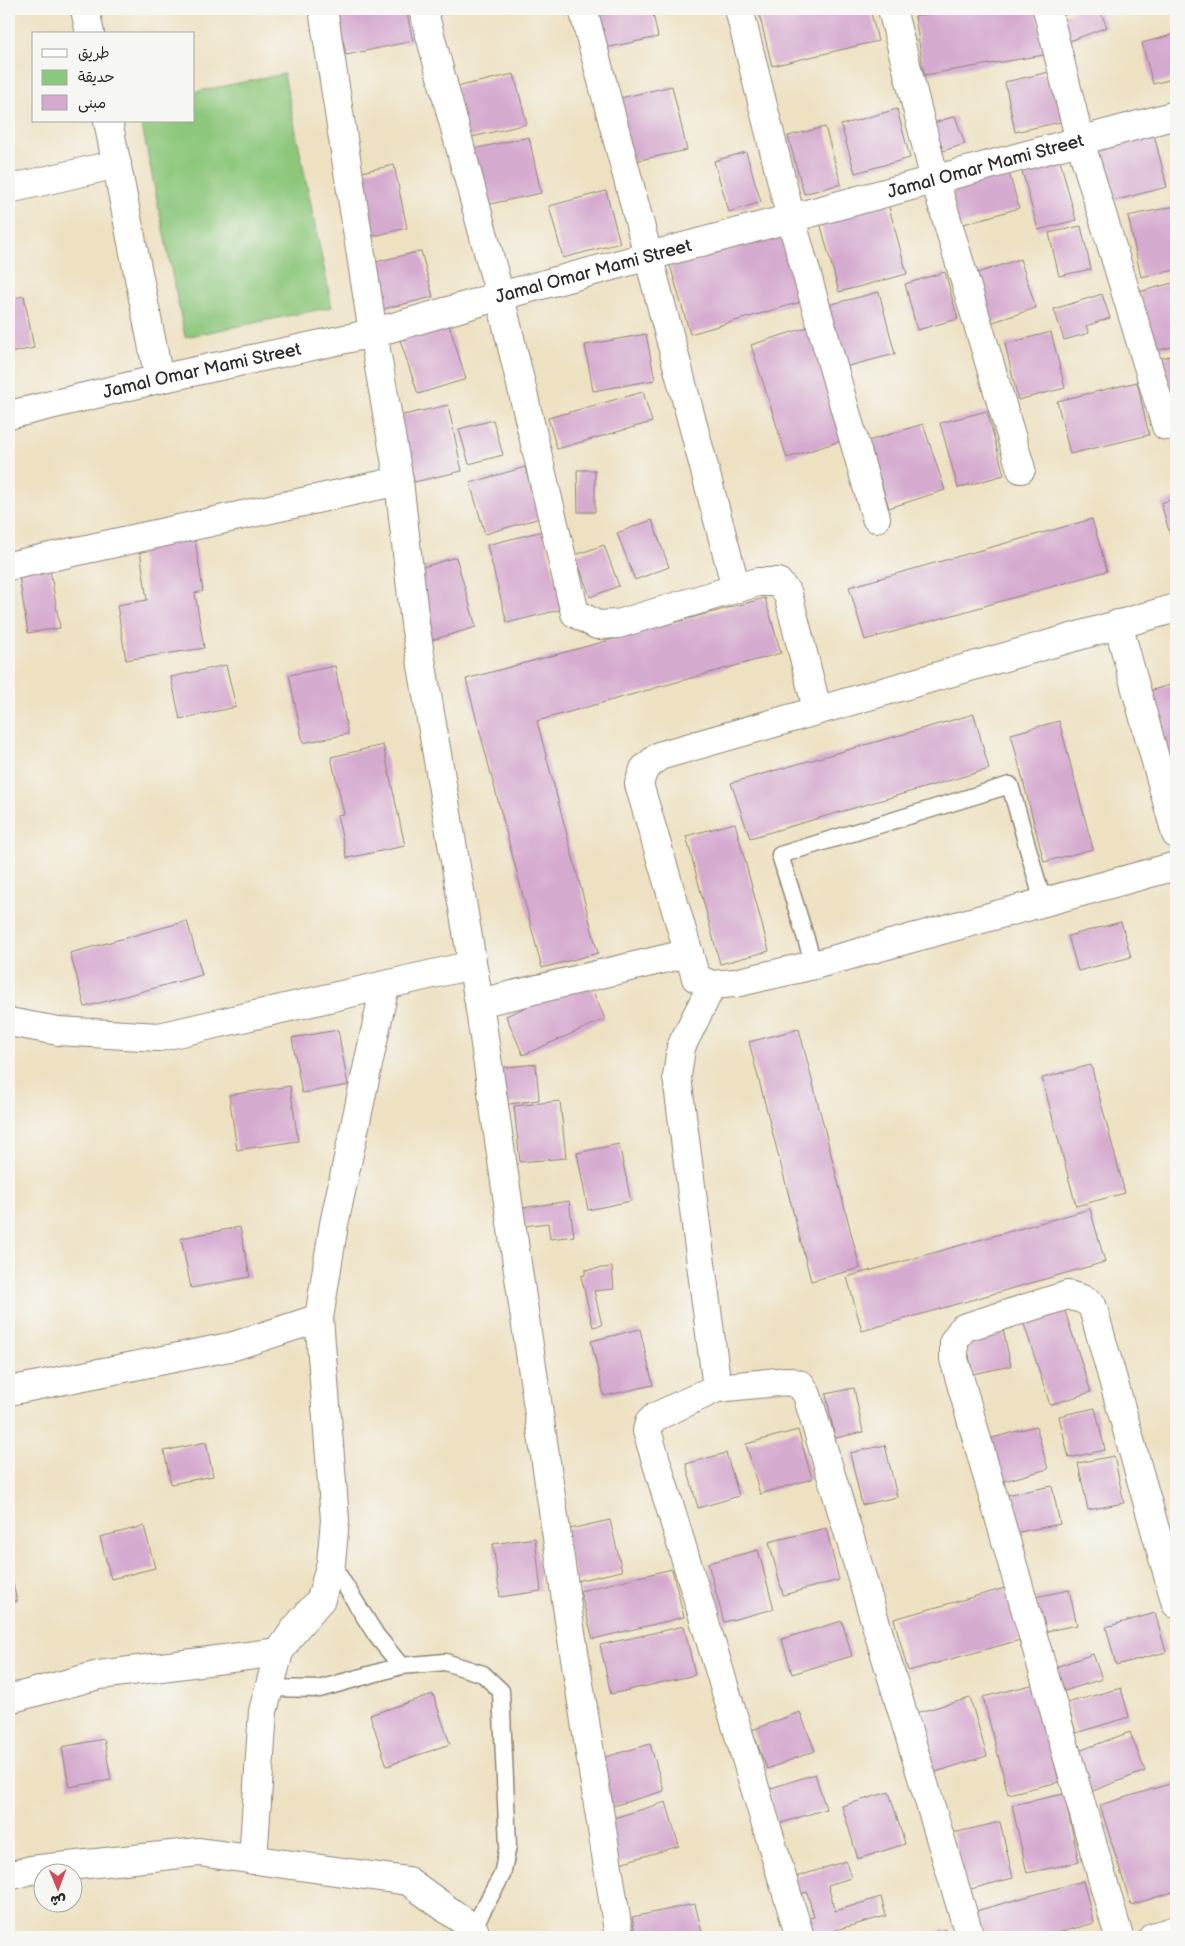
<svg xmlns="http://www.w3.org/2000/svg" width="1185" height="1946" font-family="'Balsamiq Sans','Playpen Sans Arabic',sans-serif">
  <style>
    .green { fill: #8dc77b; stroke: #5c7953 }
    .building { fill: #d5aacf }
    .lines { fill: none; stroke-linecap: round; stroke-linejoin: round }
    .lane-casing { stroke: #8c8676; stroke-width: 19 }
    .street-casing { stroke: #8c8676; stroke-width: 30 }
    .lane { stroke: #fff; stroke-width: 16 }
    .street { stroke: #fff; stroke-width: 28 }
    .labels { text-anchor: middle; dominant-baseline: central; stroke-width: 5; stroke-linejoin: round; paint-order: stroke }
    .street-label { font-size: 18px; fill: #2b2b2b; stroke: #f6f6f2 }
  </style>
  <rect width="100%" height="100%" fill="#f6f6f2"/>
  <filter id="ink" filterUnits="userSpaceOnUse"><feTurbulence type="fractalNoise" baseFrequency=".02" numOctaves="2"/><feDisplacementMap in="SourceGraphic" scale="10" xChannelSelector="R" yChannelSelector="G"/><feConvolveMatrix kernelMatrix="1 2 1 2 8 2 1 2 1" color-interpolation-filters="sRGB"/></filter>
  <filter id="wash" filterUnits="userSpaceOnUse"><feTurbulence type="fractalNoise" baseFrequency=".0096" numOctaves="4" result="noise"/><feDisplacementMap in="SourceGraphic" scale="20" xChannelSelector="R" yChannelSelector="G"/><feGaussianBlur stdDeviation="1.12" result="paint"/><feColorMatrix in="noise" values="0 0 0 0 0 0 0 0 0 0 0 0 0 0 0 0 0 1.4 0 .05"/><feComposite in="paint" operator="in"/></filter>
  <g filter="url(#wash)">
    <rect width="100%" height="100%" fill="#eee1c2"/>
    <path class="green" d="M284 74 332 307 185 337 141 121H194V92Z"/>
    <g id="blocks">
      <g class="building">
        <path d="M336 9H406L413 41 346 55Z"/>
        <path d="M597 9H652L658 37 605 48Z"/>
        <path d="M758 9H870L878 41 772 66Z"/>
        <path d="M960 9H1036L1044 55 924 75 915 16Z"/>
        <path d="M1080 9H1099L1107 27 1062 44 1052 19Z"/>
        <path d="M1176 34V78L1153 84 1142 43Z"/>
        <path d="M1054 71 1065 121 1015 132 1005 82Z"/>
        <path d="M514 74 527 124 468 138 456 87Z"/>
        <path d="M672 86 687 150 626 163 612 100Z"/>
        <path d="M897 109 910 158 855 173 841 125Z"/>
        <path d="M955 116 965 144 943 151 934 123Z"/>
        <path d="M1152 126 1167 187 1109 202 1093 141Z"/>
        <path d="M825 127 841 184 804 194 788 136Z"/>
        <path d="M529 137 541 193 481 206 468 150Z"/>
        <path d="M746 152 761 202 729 212 714 161Z"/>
        <path d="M1059 157 1076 220 1038 230 1021 167Z"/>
        <path d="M1006 162 1019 208 957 226 943 181Z"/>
        <path d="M394 165 407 228 366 238 352 174Z"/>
        <path d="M606 191 620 243 563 258 549 206Z"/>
        <path d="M886 196 907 274 839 292 818 215Z"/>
        <path d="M1176 206V270L1141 277 1128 216Z"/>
        <path d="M1081 226 1091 269 1059 276 1049 233Z"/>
        <path d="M785 232 804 301 690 334 670 265Z"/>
        <path d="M421 251 433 297 383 309 372 263Z"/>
        <path d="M1020 259 1036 308 990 323 974 274Z"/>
        <path d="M945 272 958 319 917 330 905 284Z"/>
        <path d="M1176 282V346L1155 351 1139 292Z"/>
        <path d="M879 292 895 354 841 368 824 306Z"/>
        <path d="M1102 294 1110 318 1086 326 1089 333 1064 340 1054 309Z"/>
        <path d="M24 296 34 348 9 353V299Z"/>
        <path d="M449 325 466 379 418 394 400 340Z"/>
        <path d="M808 327 844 440 787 458 751 345Z"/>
        <path d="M1051 332 1065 388 1018 400 1005 344Z"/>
        <path d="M646 334 655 380 593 391 585 345Z"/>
        <path d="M1176 355V415L1174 416 1161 358Z"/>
        <path d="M1137 382 1149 435 1070 454 1057 401Z"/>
        <path d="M643 392 652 422 557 449 548 418Z"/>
        <path d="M448 405 462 471 414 482 399 416Z"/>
        <path d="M987 411 1004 475 958 488 940 423Z"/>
        <path d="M493 420 503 455 469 464 459 429Z"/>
        <path d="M923 424 945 490 889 508 868 441Z"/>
        <path d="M525 467 540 518 485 534 470 483Z"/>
        <path d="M577 470H595V512H578Z"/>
        <path d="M1176 498V556L1161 503Z"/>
        <path d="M1092 519 1107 571 865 640 849 587Z"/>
        <path d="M652 520 669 567 635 580 617 533Z"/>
        <path d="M543 531 563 609 507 623 487 545Z"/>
        <path d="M194 534 203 591 195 593 204 648 126 660 117 605 147 600 139 543Z"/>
        <path d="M604 545 619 586 590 597 575 555Z"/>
        <path d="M456 557 476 627 425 642 404 573Z"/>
        <path d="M49 564 60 628 28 633 18 570Z"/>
        <path d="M765 598 781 653 537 721 598 953 542 968 466 679Z"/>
        <path d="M226 665 236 707 180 719 171 677Z"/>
        <path d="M335 666 348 734 303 743 289 675Z"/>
        <path d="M1176 683V801L1143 693Z"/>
        <path d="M974 714 989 769 750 838 731 783Z"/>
        <path d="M1059 721 1093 849 1044 862 1011 734Z"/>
        <path d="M383 745 405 846 347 858 337 815 344 814 331 757Z"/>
        <path d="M735 823 769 951 720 964 686 836Z"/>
        <path d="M187 921 202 975 85 1007 70 953Z"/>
        <path d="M1121 922 1131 957 1078 971 1068 936Z"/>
        <path d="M588 980 605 1019 523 1055 506 1016Z"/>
        <path d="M799 1029 860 1268 811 1281 749 1042Z"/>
        <path d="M338 1030 348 1085 302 1093 292 1038Z"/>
        <path d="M536 1064 539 1100 502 1105 498 1068Z"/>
        <path d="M1091 1065 1125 1193 1076 1206 1042 1078Z"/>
        <path d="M290 1086 298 1141 237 1150 229 1095Z"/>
        <path d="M560 1101 566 1158 520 1162 514 1106Z"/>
        <path d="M619 1144 631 1201 588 1210 577 1153Z"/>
        <path d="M569 1201 574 1236 550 1239 548 1223 524 1226 522 1208Z"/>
        <path d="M1090 1209 1105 1262 862 1331 847 1277Z"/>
        <path d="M240 1227 250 1277 191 1288 181 1238Z"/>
        <path d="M612 1267 614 1289 594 1291 602 1325 593 1327 581 1276 585 1275V1270Z"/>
        <path d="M1064 1308 1091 1392 1050 1405 1023 1321Z"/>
        <path d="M640 1329 653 1385 604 1396 591 1341Z"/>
        <path d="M1003 1329 1011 1366 973 1374 965 1337Z"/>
        <path d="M854 1388 863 1432 835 1438 826 1394Z"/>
        <path d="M1095 1408 1105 1450 1069 1458 1059 1416Z"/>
        <path d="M1036 1426 1048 1469 997 1483 985 1440Z"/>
        <path d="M798 1430 812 1479 760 1494 746 1444Z"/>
        <path d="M206 1442 213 1476 171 1484 164 1451Z"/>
        <path d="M885 1445 897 1497 862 1505 850 1453Z"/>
        <path d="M726 1453 739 1496 698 1508 686 1464Z"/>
        <path d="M1114 1456 1124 1503 1088 1510 1078 1463Z"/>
        <path d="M1052 1486 1060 1524 1009 1534 1002 1496Z"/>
        <path d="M610 1520 622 1571 576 1581 565 1530Z"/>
        <path d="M144 1526 155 1568 111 1579 100 1537Z"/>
        <path d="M826 1528 839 1580 783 1595 769 1542Z"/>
        <path d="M535 1538 541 1591 500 1597 493 1544Z"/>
        <path d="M758 1550 774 1609 724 1622 708 1563Z"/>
        <path d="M9 1567 17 1601 9 1603Z"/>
        <path d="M672 1569 684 1617 593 1639 580 1591Z"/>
        <path d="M1005 1588 1020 1640 908 1671 894 1619Z"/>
        <path d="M1069 1590 1077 1625 1042 1632 1035 1597Z"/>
        <path d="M1155 1613 1166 1652 1116 1665 1106 1627Z"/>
        <path d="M842 1621 852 1656 792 1674 782 1639Z"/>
        <path d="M684 1626 695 1675 611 1694 600 1645Z"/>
        <path d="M1093 1654 1102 1679 1055 1694 1047 1670Z"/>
        <path d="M1035 1684 1059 1782 1008 1794 983 1697Z"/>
        <path d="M1121 1688 1129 1717 1076 1733 1067 1703Z"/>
        <path d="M433 1694 450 1744 387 1766 370 1715Z"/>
        <path d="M970 1698 987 1756 929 1774 912 1714Z"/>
        <path d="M800 1712 815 1751 767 1769 752 1730Z"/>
        <path d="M1130 1732 1145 1771 1090 1792 1076 1752Z"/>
        <path d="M104 1739 111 1780 69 1787 62 1747Z"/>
        <path d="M650 1744 664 1791 609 1807 595 1760Z"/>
        <path d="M815 1774 826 1809 778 1824 768 1789Z"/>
        <path d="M1176 1782V1891L1131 1905 1100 1805Z"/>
        <path d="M889 1792 905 1844 858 1859 842 1806Z"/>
        <path d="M1064 1794 1079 1862 1027 1873 1012 1805Z"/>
        <path d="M666 1802 679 1846 617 1864 604 1821Z"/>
        <path d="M1000 1822 1013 1878 967 1890 953 1833Z"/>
        <path d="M846 1861 851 1878 828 1885 835 1911 881 1897 886 1916 810 1937 805 1919 814 1917 807 1892 796 1896 790 1879Z"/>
        <path d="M1083 1881 1094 1923 1044 1937H984L976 1911Z"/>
        <path d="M695 1904 703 1937H636L632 1917Z"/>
        <path d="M945 1929 947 1937H920Z"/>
      </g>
    </g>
  </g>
  <g filter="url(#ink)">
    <use href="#blocks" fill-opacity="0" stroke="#8c8676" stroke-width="1"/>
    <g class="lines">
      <defs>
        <g id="lane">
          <path d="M814 965 780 855 1010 785 1043 902"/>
          <path d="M331 1563 376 1635 401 1666"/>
          <path d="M269 1688 319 1689 401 1666 445 1662 483 1674 501 1691 508 1846 502 1875 473 1928"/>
        </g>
        <g id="street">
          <path d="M85 9 90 34"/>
          <path d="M323 9 373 333 399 481 415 624 479 1003 569 1620 619 1937"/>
          <path d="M423 9 500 296 575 613 597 625 618 624 758 582H778L788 594 817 709"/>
          <path d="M583 9 736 588"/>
          <path d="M739 9 791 219 876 518"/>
          <path d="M892 9 935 180 1021 469"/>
          <path d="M1047 9 1080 141 1166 426"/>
          <path d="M108 121 159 379"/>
          <path d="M9 189 117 164"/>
          <path id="s1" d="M9 415 159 379 373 333 500 296 1176 115"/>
          <path d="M9 566 399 481"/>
          <path d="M1176 608 659 756 644 769 639 784 696 978 712 985 735 983 814 965 1176 866"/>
          <path d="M1118 624 1176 834"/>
          <path d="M712 985 681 1047 677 1077 717 1388"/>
          <path d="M479 1003 689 953"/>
          <path d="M9 1022 58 1031 159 1037 472 965"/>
          <path d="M9 1391 234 1346 319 1318 334 1224 385 985"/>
          <path d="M9 1699 99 1675 279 1652"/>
          <path d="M253 1860 263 1711 279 1652 295 1629 321 1599 331 1563 335 1520 319 1318"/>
          <path d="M9 1876 31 1870 199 1852 408 1881 473 1928 477 1937"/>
          <path d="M800 1937 647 1431 649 1423 655 1417 717 1388 788 1381 801 1385 807 1395 970 1937"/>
          <path d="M1119 1937 954 1359V1341L963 1328 1068 1295 1082 1299 1092 1305 1176 1604"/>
          <path d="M1153 1937 1176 1930"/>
        </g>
      </defs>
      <use href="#lane" class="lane-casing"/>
      <use href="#street" class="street-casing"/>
      <use href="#lane" class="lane"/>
      <use href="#street" class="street"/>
    </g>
  </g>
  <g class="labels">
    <g class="street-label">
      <text stroke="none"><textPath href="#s1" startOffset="1008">Jamal Omar Mami Street</textPath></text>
      <text stroke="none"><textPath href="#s1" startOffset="602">Jamal Omar Mami Street</textPath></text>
      <text stroke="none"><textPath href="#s1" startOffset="198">Jamal Omar Mami Street</textPath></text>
    </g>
  </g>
  <rect width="1185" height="1946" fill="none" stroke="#f6f6f2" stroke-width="30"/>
  <rect x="32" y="32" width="162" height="90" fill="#f6f6f2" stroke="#a5a5a2"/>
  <rect x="42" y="49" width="25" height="8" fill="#ffffff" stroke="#a5a5a2"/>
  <text x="78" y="58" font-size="15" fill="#2b2b2b">طريق</text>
  <rect x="42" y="70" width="25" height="15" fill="#8dc77b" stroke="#a5a5a2"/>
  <text x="78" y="82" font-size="15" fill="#2b2b2b">حديقة</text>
  <rect x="42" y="95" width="25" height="15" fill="#d5aacf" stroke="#a5a5a2"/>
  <text x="78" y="108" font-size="15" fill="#2b2b2b">مبنى</text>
  <g transform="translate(58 1888) rotate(179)"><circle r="24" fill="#f6f6f2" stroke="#a5a5a2"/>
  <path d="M0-4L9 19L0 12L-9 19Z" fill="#d1495b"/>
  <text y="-8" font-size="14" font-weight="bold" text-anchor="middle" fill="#2b2b2b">ش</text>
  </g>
</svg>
